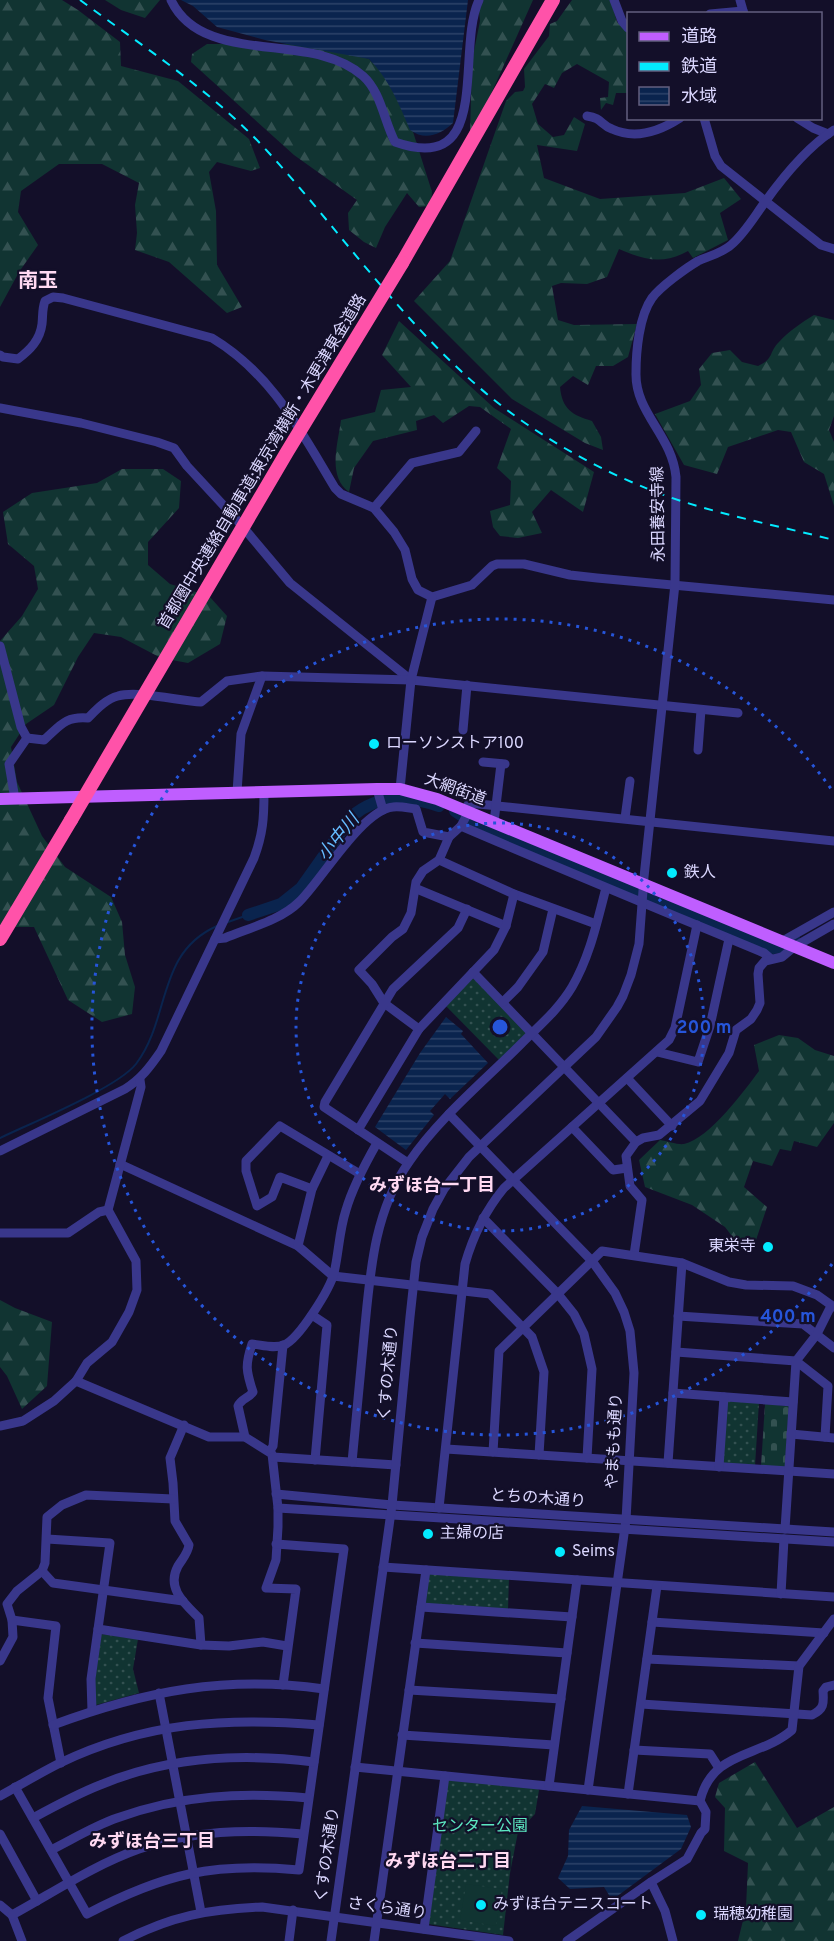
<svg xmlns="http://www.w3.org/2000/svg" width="834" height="1941" font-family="Overpass,'Noto Sans JP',sans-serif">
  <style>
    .grass { fill: url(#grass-dots) }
    .forest { fill: url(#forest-firs) }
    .cemetery { fill: url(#cemetery-stones) }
    .garden { fill: #113432 }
    .water { fill: url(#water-rules) }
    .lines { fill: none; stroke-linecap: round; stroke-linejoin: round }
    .stream { stroke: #0a244e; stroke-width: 2 }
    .river { stroke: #0a244e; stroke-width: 12 }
    .minor { stroke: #39378b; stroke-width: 9 }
    .major { stroke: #bf5eff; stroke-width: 12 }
    .highway { stroke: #ff52a9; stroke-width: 14 }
    .rail { stroke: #03ebff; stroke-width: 2; stroke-dasharray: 9 8; stroke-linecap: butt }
    .highway-bridge { stroke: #ff52a9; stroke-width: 14 }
    .ring { fill: none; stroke: #2655da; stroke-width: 3; stroke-dasharray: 3 6 }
    .poi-dot { fill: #03ebff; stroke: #130f29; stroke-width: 2 }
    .labels { text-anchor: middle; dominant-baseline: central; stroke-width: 4.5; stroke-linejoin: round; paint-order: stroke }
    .street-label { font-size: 16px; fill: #dbd7ff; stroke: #130f29 }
    .poi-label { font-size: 16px; fill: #dbd7ff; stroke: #130f29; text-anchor: start }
    .park-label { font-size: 16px; fill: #5ce7c1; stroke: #130f29 }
    .water-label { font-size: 18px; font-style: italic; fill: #65bbff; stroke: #130f29 }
    .neighbourhood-label { font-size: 18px; font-weight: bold; fill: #ffd9f2; stroke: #130f29 }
    .quarter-label { font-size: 20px; font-weight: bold; fill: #ffd9f2; stroke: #130f29 }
    .centre { fill: #2655da; stroke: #130f29; stroke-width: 3 }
    .ring-label { font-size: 18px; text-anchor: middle; font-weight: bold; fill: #2655da; stroke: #130f29; stroke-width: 4.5; stroke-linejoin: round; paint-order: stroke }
  </style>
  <defs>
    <pattern id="grass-dots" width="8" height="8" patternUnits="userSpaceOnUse" patternTransform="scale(1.5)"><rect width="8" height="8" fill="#113432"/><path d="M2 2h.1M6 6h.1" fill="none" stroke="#335151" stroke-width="1.8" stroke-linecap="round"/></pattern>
    <pattern id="forest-firs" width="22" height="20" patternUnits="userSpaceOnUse" patternTransform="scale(1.5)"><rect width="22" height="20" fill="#113432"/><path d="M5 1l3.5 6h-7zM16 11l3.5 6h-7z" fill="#335151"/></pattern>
    <pattern id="cemetery-stones" width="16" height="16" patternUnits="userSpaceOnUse" patternTransform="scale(1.5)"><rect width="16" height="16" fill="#113432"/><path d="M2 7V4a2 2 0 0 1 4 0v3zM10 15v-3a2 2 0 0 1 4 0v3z" fill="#335151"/></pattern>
    <pattern id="water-rules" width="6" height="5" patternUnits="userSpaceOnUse" patternTransform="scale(1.5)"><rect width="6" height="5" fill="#0a244e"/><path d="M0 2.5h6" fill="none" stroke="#2d4369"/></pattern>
  </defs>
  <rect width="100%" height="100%" fill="#130f29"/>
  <g class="grass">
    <path d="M472 977 528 1033 500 1061 444 1004Z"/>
    <path d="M727 1400 759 1402 755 1466 723 1464Z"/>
    <path d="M429 1572 509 1578 508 1609 425 1604Z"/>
    <path d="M101 1634 138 1639 133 1669 139 1693 96 1705 94 1687Z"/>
    <path d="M450 1779 536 1787 539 1790 535 1814 518 1832 510 1873 503 1935 428 1924 447 1781Z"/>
  </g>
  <g class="forest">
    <path d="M0 0H62L78 10 120 42 121 66 178 81 249 139 260 168 251 171 217 162 209 172 216 211 217 265 242 307 227 313 169 262 135 250 137 233 135 205 139 183 102 164H59L21 191 18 212 38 245 19 272 0 307Z"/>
    <path d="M105 0H160L145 18 121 10Z"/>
    <path d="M478 0H533L482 114 470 134 472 61 480 21Z"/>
    <path d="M572 0H616L612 5 617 22 628 33V93H616L613 105 606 103 601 110 600 98 608 97 609 82 577 64 562 73 554 88 545 84 532 104 538 124 553 137 564 135 574 117 585 124 577 151 537 145 544 178 600 199 685 193 724 178 741 199 720 213 728 240 693 258 688 251C663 265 644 260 619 249L607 277 587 284 561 283 552 286 558 320 574 325 637 324 628 357 613 366H596L588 385 573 376 560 387C562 409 572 415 592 421L601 437 603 450 585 443 512 399 414 301 450 261 506 101 515 92 523 91 525 87 524 69 549 36 550 24 557 21Z"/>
    <path d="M207 44H322L369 59 381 71 409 119 432 192 431 206 419 207 407 193 385 227 376 248 364 242 349 230 348 213 357 200 294 155 191 62 192 54Z"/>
    <path d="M814 315 834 320V416L829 430 834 442V506L824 474 804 462 791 432 778 430 728 447 717 474 684 465 655 414 690 401 701 385 699 369 712 353 730 350 742 362 758 366C775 358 768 353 779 342 789 331 801 323 814 315Z"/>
    <path d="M399 321 494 408 594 472 583 512 551 490 532 512 542 533 518 538 500 536 493 527 490 511 510 505 511 481 497 468 511 429 480 407 469 406 443 423 434 415 416 421 417 430 373 441 354 468 349 492C327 476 338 444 341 420L375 412 381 390 411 387 382 355Z"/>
    <path d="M122 469H163L181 481 179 508 148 542V565L170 584 209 596 227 616 220 644 188 663 161 658 121 637 94 633 78 657 54 705 26 724 11 747 17 782 42 836 65 867 111 897 122 922 125 955 135 987 132 1014 102 1022 68 1000 34 927H13L0 936V641L22 616 38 589 34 566 8 544 3 512 32 493 97 483Z"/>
    <path d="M779 1035 798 1038 815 1050 834 1056V1123L817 1147 794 1141 791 1151 780 1149 772 1166 753 1161 744 1187 767 1207 752 1252 741 1248 725 1227 692 1205 645 1187 639 1160 660 1140C667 1141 678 1145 684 1144 710 1138 744 1091 759 1071L754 1045Z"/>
    <path d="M0 1300 15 1308 52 1322 47 1386 22 1409 7 1376 0 1367Z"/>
    <path d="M755 1762 797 1828 834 1807V1941H738L746 1908 748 1863 724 1851 725 1808 715 1797 719 1783Z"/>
  </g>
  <path class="cemetery" d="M765 1404 789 1406 785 1468 761 1466Z"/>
  <path class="garden" d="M466 1884 502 1889 496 1926 460 1920Z"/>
  <g class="water">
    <path d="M181 0H468L453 123C440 135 425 141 410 130 399 104 389 79 369 59L265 40 217 27 193 6Z"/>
    <path d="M446 1017 463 1031 461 1034 488 1063 450 1099 445 1094 430 1111 434 1115 406 1150 375 1127 420 1053Z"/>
    <path d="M582 1806 687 1815 691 1827 681 1849 612 1900 604 1887 570 1889 558 1878 568 1856 569 1830Z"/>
  </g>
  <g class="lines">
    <g class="stream">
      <path d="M228 922 248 915"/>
      <path d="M0 1138C31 1123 117 1088 136 1064 171 1018 156 953 217 926"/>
    </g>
    <g class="river">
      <path d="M455 811 470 821 773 948 780 947 794 939"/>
      <path d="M248 915 281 904 301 888 352 816C379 794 407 795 439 806"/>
    </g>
    <g class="minor">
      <path d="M171 0C203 68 313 30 363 76 381 92 384 121 395 142 494 177 455 51 479 0"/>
      <path d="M614 0 622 21 628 28"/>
      <path d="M740 0 744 14"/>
      <path d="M710 14 743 11"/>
      <path d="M587 116C602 118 601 125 612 129 636 140 660 131 680 118"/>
      <path d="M704 118 715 156 721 166 821 245 834 249"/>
      <path d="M797 118 813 128 828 134"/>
      <path d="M0 355 3 357 18 359C30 350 40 340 42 324 43 315 42 309 45 301L53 297 63 298 212 338C272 374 300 430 335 488L341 494 374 508 394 532 405 550 412 579 418 590 432 597 472 585 492 566 497 564H524L570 575 597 578 834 600"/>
      <path d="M0 408 81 423 157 442 174 448 187 466 237 520 290 583 411 680"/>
      <path d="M374 508 412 463 459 452 476 431"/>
      <path d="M0 646 21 727 27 738"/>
      <path d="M463 730 467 685"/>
      <path d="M27 738 44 740C60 726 65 716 88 718 96 710 106 699 118 696 137 690 180 701 201 702L227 681 262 676 411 680 738 713"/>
      <path d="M698 750 701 710"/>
      <path d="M483 762 505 764"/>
      <path d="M377 789 383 810"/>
      <path d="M400 789 411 680 432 597"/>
      <path d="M237 792 241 734 262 676"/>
      <path d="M15 799 9 764 27 738"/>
      <path d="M465 810 469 803 834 841"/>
      <path d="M625 818 630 781"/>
      <path d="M494 822 501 764"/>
      <path d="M461 826C561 869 663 911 764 953L771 959"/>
      <path d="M439 860 514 894 596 924"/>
      <path d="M417 889 506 926"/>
      <path d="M215 939 225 938C249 928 281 920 299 902 321 881 362 810 393 807 400 806 408 808 416 809L423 832 449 837"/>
      <path d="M781 942 834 912"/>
      <path d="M473 972 636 1142"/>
      <path d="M503 1002 518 987 543 952 553 909"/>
      <path d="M419 1029 384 1003 372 984 359 970 392 937 403 929 411 913 416 882 423 871 439 860 449 837 461 826 469 811"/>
      <path d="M657 1052 698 1062 710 1026 729 939"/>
      <path d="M627 1078 672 1126"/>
      <path d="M449 1114 592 1261 615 1293 624 1312 630 1331 634 1373 626 1520 588 1790"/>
      <path d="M572 1127 613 1170 627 1168"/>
      <path d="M358 1130 419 1029 494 950 506 926 514 894"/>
      <path d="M0 1151 125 1089C141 1079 150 1067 161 1051L254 858C263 834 264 818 264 792"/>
      <path d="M408 1163 324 1107 325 1102 393 989 458 928 467 909"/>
      <path d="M120 1164 298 1246 333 1276 490 1294 532 1337 544 1372 539 1455"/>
      <path d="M312 1189 280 1177 272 1197 257 1206 246 1171V1161L280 1126 360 1174"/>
      <path d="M483 1218 558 1294 574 1314 584 1334 592 1369 587 1458"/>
      <path d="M0 1233H68L99 1212 108 1210"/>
      <path d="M298 1246 312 1189 328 1156"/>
      <path d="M634 1255 642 1200 630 1186 626 1156 636 1142 643 1138 659 1135 700 1101 729 1053 736 1030 751 1019 757 1010 760 1003 758 974 759 968 765 961 782 957 794 947 834 924"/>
      <path d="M312 1315 327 1325 315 1460"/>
      <path d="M678 1316 803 1324 834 1348"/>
      <path d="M676 1352 796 1361 828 1386 825 1437"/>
      <path d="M76 1381 209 1437H245L272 1454 278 1508V1527L276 1560 266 1588 296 1589 283 1685"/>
      <path d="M673 1393 793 1402"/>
      <path d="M184 1425 170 1458 173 1483 175 1521 189 1545C188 1553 183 1558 178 1566 166 1588 184 1603 199 1618L201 1645"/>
      <path d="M0 1426 23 1421 54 1401 76 1381 87 1363 112 1342 129 1312 137 1290 136 1261 108 1210 141 1087 140 1080"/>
      <path d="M791 1434 834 1438"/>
      <path d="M245 1437 238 1406C241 1399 249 1398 253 1392 246 1371 245 1365 252 1344 262 1345 274 1349 284 1345 299 1339 330 1289 334 1273 339 1252 339 1231 346 1210 353 1186 365 1164 377 1143"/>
      <path d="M446 1449 834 1474"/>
      <path d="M270 1451 273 1446 283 1345"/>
      <path d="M493 1452 499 1351 602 1251 682 1263 729 1282 746 1285 793 1286 817 1295 834 1307"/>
      <path d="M273 1457 396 1465"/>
      <path d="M352 1462C356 1420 360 1378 364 1336 370 1276 373 1213 409 1162 439 1118 483 1082 521 1044 539 1026 559 1009 572 987 590 956 597 922 606 888"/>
      <path d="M668 1463 682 1263"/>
      <path d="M719 1467 724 1397"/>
      <path d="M276 1494 392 1505 834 1532"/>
      <path d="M278 1508 834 1542"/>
      <path d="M439 1508 465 1264C473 1236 485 1211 504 1188L669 1040 675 1028 697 925"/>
      <path d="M785 1529 796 1361 817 1334 831 1306"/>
      <path d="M47 1539 110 1543 91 1679 92 1711"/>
      <path d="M383 1567 834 1597"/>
      <path d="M42 1571 53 1583 183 1601"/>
      <path d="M781 1594 784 1539"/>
      <path d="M421 1607 572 1617"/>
      <path d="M12 1620 56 1626 48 1698 61 1763"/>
      <path d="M652 1622 824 1633"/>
      <path d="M98 1629 201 1645 229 1646 263 1642 287 1646"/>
      <path d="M415 1643 567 1653"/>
      <path d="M647 1659 799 1666"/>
      <path d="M0 1661 13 1637 12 1620 7 1604 17 1591 42 1571 45 1563 47 1517 62 1505 86 1495 173 1499"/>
      <path d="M409 1690 561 1699"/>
      <path d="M159 1693 201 1912"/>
      <path d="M641 1704 812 1715C824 1709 824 1704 823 1691L826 1687 834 1685"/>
      <path d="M53 1725C145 1691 226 1675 324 1689"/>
      <path d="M402 1735 554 1745"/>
      <path d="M634 1750 710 1754 719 1768"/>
      <path d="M355 1767 700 1801"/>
      <path d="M549 1786 577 1580"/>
      <path d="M15 1787 87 1914C163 1874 213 1862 299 1870L344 1549 276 1544"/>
      <path d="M628 1794 657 1586"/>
      <path d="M0 1796C20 1785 40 1773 60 1763 145 1722 227 1717 319 1725"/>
      <path d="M33 1818C55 1806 77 1794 100 1785 167 1757 243 1753 314 1762"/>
      <path d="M0 1834 37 1901"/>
      <path d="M51 1850C73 1839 94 1826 117 1818 180 1795 242 1792 308 1798"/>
      <path d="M651 1882 665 1911 673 1941"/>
      <path d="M0 1905 12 1915 22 1941"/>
      <path d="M12 1915C54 1892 94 1865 139 1849 193 1830 247 1829 303 1834"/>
      <path d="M424 1929 445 1776"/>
      <path d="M123 1941C171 1916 209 1909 262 1907L509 1941"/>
      <path d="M289 1941 293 1910"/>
      <path d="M331 1941 392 1505 410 1317 416 1262 422 1237 433 1209 444 1189 469 1157 596 1037 617 1007 623 996 631 975 639 944 644 877 675 584 676 477C672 435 635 413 636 373 636 352 639 316 652 298 660 287 686 268 698 261 709 256 722 253 731 245 745 233 754 217 765 202 783 177 807 147 834 130"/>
      <path d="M374 1941 426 1570"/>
      <path d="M567 1941 651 1882 687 1859 701 1833 705 1829 706 1812 700 1801C712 1750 760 1758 792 1730L799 1666 834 1619"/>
    </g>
    <path class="major" d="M0 799 377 789H400L437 799 834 963"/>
    <g class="highway">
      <path d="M402 263 553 0"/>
      <path d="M0 939 71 820"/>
    </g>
    <path class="rail" d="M80 0C145 48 215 93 269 153 353 245 423 354 528 425 575 457 627 483 681 501 731 517 783 527 834 540"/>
    <path class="highway-bridge" d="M71 820 287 452 402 263"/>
  </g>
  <g class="ring">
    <circle cx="500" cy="1027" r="204"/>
    <path d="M832 1264A408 408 0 1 1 832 790"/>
  </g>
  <g class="poi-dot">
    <circle cx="374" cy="744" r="6"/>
    <circle cx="672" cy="873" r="6"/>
    <circle cx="768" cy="1247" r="6"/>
    <circle cx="428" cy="1534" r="6"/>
    <circle cx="560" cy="1552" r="6"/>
    <circle cx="481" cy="1905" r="6"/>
    <circle cx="701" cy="1915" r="6"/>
  </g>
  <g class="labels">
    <g class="street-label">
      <text transform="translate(263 462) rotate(-59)">首都圏中央連絡自動車道;東京湾横断・木更津東金道路</text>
      <text transform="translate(659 514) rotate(-91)">永田養安寺線</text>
      <text transform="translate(455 790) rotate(20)">大網街道</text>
      <text transform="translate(389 1373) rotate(-85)">くすの木通り</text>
      <text transform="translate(615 1441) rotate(-87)">やまもも通り</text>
      <text transform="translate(538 1499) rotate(4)">とちの木通り</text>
      <text transform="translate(328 1855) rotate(-82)">くすの木通り</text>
      <text transform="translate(387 1909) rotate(8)">さくら通り</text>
    </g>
    <g class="poi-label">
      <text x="386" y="744">ローソンストア100</text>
      <text x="684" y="873">鉄人</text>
      <text x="756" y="1247" text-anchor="end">東栄寺</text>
      <text x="440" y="1534">主婦の店</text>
      <text x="572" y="1552">Seims</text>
      <text x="493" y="1905">みずほ台テニスコート</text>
      <text x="713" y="1915">瑞穂幼稚園</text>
    </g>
    <g class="park-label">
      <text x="480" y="1827">センター公園</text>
    </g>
    <g class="water-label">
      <text transform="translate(339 838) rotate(-51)">小中川</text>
    </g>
    <g class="neighbourhood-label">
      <text x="432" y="1186">みずほ台一丁目</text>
      <text x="152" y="1842">みずほ台三丁目</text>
      <text x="448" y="1862">みずほ台二丁目</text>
    </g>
    <g class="quarter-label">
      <text x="38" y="282">南玉</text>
    </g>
  </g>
  <circle cx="500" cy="1027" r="9" class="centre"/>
  <g class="ring-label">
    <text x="704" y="1033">200 m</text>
    <text x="788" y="1322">400 m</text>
  </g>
  <rect x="627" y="12" width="195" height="108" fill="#130f29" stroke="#635f7f" stroke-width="1.5"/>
  <rect x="639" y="32" width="30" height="9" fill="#bf5eff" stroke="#635f7f" stroke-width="1.5"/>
  <text x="681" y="42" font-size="18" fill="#dbd7ff">道路</text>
  <rect x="639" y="62" width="30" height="9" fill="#03ebff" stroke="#635f7f" stroke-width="1.5"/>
  <text x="681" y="72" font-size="18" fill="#dbd7ff">鉄道</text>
  <rect x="639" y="87" width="30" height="18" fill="url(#water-rules)" stroke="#635f7f" stroke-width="1.5"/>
  <text x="681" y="102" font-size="18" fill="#dbd7ff">水域</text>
</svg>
